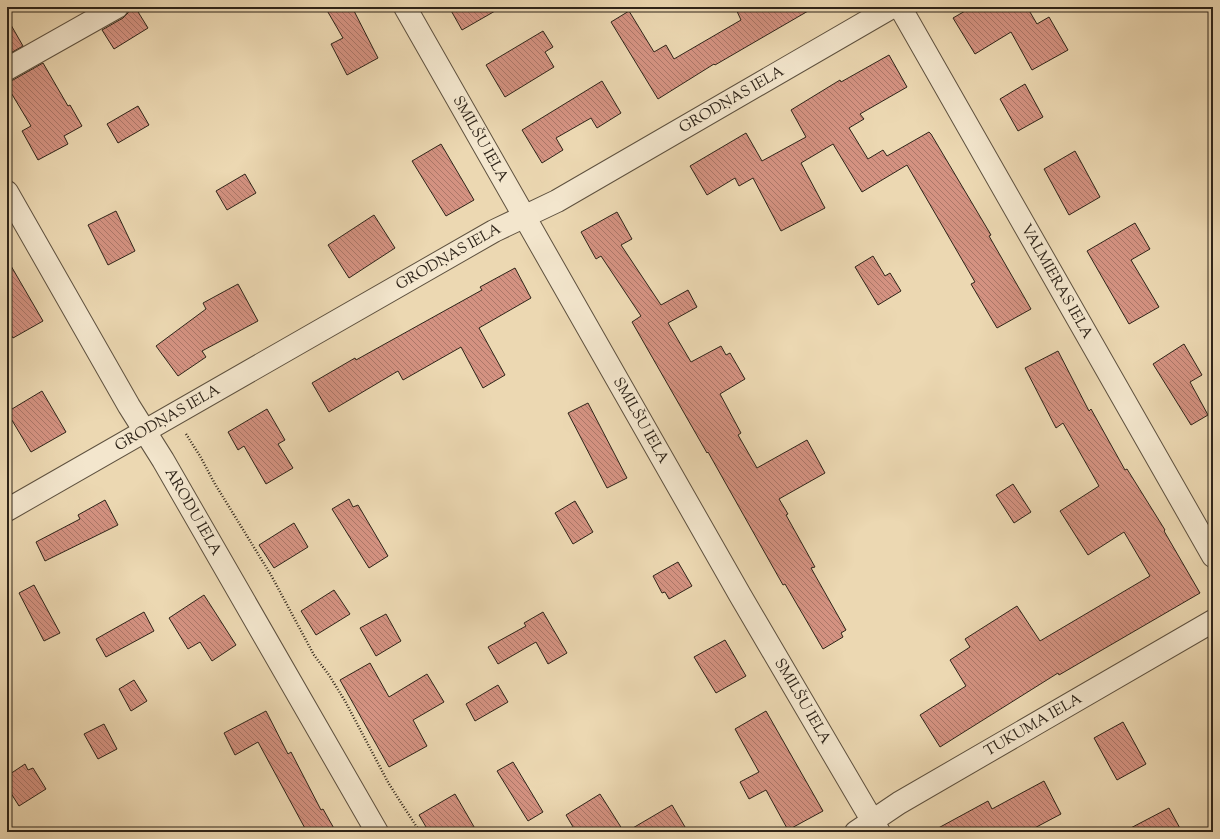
<svg xmlns="http://www.w3.org/2000/svg" width="1220" height="839" font-family="'Sorts Mill Goudy',serif">
  <style>
    .building { fill: url(#building-back-hatch); stroke: #2e2419 }
    .lines { fill: none; stroke-linecap: round; stroke-linejoin: round }
    .minor-casing { stroke: #5e513f; stroke-width: 24 }
    .path { stroke: #2e2419; stroke-width: 2.5; stroke-dasharray: 1 2; stroke-linecap: butt }
    .minor { stroke: #f3e6cd; stroke-width: 22 }
    .labels { text-anchor: middle; dominant-baseline: central; stroke-width: 3; stroke-linejoin: round; paint-order: stroke }
    .street-label { font-size: 15px; fill: #2e2419; stroke: #f3e6cd }
  </style>
  <defs>
    <pattern id="building-back-hatch" width="6" height="6" patternUnits="userSpaceOnUse"><rect width="6" height="6" fill="#d49281"/><path d="M-1 5l2 2M0 0l6 6M5-1l2 2" fill="none" stroke="#ac7769"/></pattern>
  </defs>
  <rect width="100%" height="100%" fill="#ecd8b2"/>
  <filter id="stains"><feTurbulence type="fractalNoise" baseFrequency=".005" numOctaves="4"/><feColorMatrix values="0 0 0 0 .2 0 0 0 0 .09 0 0 0 0 .02 0 0 0 .5 -.17"/></filter>
  <radialGradient id="worn" r=".72"><stop offset=".6" stop-color="#630" stop-opacity="0"/><stop offset="1" stop-color="#630" stop-opacity=".3"/></radialGradient>
  <g class="building">
    <path d="M129 7H135L148 28 114 49 102 30 123 18 128 13Z"/>
    <path d="M325 7H352L378 58 347 75 331 44 343 38Z"/>
    <path d="M449 7H502L462 30Z"/>
    <path d="M735 7H815L715 65 714 64 658 99 611 22 629 11 654 52 666 45 674 59 741 20Z"/>
    <path d="M972 7H1027L1037 24 1049 17 1068 50 1032 70 1011 32 975 54 953 18Z"/>
    <path d="M7 18 23 46 7 55Z"/>
    <path d="M543 31 553 47 545 52 554 67 505 97 486 65Z"/>
    <path d="M889 55 907 87 860 114 864 119 849 128 868 159 883 150 887 156 929 132 931 134 991 235 989 236 1031 309 997 328 971 284 975 282 907 165 862 192 833 144 801 163 825 208 781 231 753 178 739 186 735 178 707 195 690 166 746 133 762 161 806 137 791 110 840 80 841 82Z"/>
    <path d="M43 63 68 106 70 105 82 126 64 136 68 144 38 160 22 131 31 126 7 86V81L13 80Z"/>
    <path d="M602 81 621 113 597 128 591 118 556 138 563 150 542 163 522 130Z"/>
    <path d="M1025 84 1043 117 1018 131 1000 99Z"/>
    <path d="M138 106 149 125 118 143 107 124Z"/>
    <path d="M441 144 474 200 446 216 412 161Z"/>
    <path d="M1075 151 1100 197 1069 215 1044 169Z"/>
    <path d="M245 174 256 193 227 210 216 191Z"/>
    <path d="M116 211 135 251 108 265 88 225Z"/>
    <path d="M617 212 632 239 621 245 661 305 688 290 697 307 668 323 691 362 721 346 726 355 730 353 745 379 720 394 741 433 738 435 757 468 807 440 825 473 779 499 788 514 786 515 815 567 811 568 846 630 841 633 843 637 823 649 785 584 783 585 708 452 707 453 632 322 641 316 601 256 596 259 581 232Z"/>
    <path d="M374 215 395 248 349 278 328 245Z"/>
    <path d="M1135 223 1150 249 1131 260 1159 307 1129 324 1087 251Z"/>
    <path d="M873 256 885 276 890 273 901 291 878 305 855 267Z"/>
    <path d="M7 259 43 321 13 338 7 328Z"/>
    <path d="M515 268 531 298 479 328 505 375 483 388 461 347 403 380 398 371 329 412 312 383 355 358 356 360 482 290 480 287Z"/>
    <path d="M238 284 258 321 202 351 206 357 178 376 156 346 206 309 203 303Z"/>
    <path d="M1184 344 1202 375 1190 382 1208 415 1191 425 1153 364Z"/>
    <path d="M1058 351 1089 411 1091 409 1125 470 1127 469 1165 530 1164 531 1200 593 1059 675 1058 673 940 747 920 715 966 686 950 660 970 647 965 639 1017 606 1040 641 1150 576 1124 532 1088 555 1060 511 1099 486 1063 423 1056 428 1025 368Z"/>
    <path d="M42 391 66 432 31 452 7 412Z"/>
    <path d="M588 403 627 478 607 488 568 413Z"/>
    <path d="M267 409 285 440 278 444 293 468 266 484 244 446 238 450 228 432Z"/>
    <path d="M1013 484 1031 512 1014 523 996 495Z"/>
    <path d="M349 499 353 507 358 505 388 556 369 568 332 509Z"/>
    <path d="M105 500 118 525 45 561 36 542 80 519 78 515Z"/>
    <path d="M575 501 593 532 573 544 555 513Z"/>
    <path d="M294 523 308 547 274 568 259 545Z"/>
    <path d="M678 562 692 586 669 599 665 592 662 593 653 576Z"/>
    <path d="M34 585 60 633 44 641 19 593Z"/>
    <path d="M334 590 350 614 316 635 301 611Z"/>
    <path d="M204 595 236 645 212 661 200 642 188 649 169 618Z"/>
    <path d="M144 612 154 631 106 657 96 639Z"/>
    <path d="M543 612 567 653 548 664 536 642 498 664 488 647 526 626 524 623Z"/>
    <path d="M386 614 401 641 376 656 360 628Z"/>
    <path d="M725 640 746 676 716 693 694 657Z"/>
    <path d="M370 663 389 697 427 674 444 702 413 720 427 746 389 767 340 680Z"/>
    <path d="M134 680 147 701 131 711 119 689Z"/>
    <path d="M498 685 508 702 475 721 466 704Z"/>
    <path d="M266 711 288 754 291 752 321 810 323 809 336 832H307L258 742 235 755 224 733Z"/>
    <path d="M766 711 823 811 788 830 766 790 749 799 740 782 759 772 735 729Z"/>
    <path d="M1123 722 1146 764 1117 780 1094 738Z"/>
    <path d="M104 724 117 749 98 759 84 734Z"/>
    <path d="M513 762 543 812 528 821 497 771Z"/>
    <path d="M25 764 28 770 33 768 46 789 19 806 7 787V776Z"/>
    <path d="M1044 781 1061 814 1027 832H931L988 801 992 809Z"/>
    <path d="M455 794 477 832H429L419 815Z"/>
    <path d="M600 794 624 832H576L566 815Z"/>
    <path d="M672 805 688 832H626Z"/>
    <path d="M1169 808 1182 832H1123Z"/>
  </g>
  <g class="lines">
    <defs>
      <g id="minor">
        <path id="s1" d="M405 7 740 595 879 832"/>
        <path id="s2" d="M900 7 1213 556"/>
        <path d="M7 69 117 7"/>
        <path id="s3" d="M7 192 129 406 163 460 377 832"/>
        <path id="s4" d="M7 510 494 231 557 201 892 7"/>
        <path id="s5" d="M856 832 899 803 1213 621"/>
      </g>
    </defs>
    <use href="#minor" class="minor-casing"/>
    <path class="path" d="M186 434 200 456 215 484 271 575 314 655 329 675 345 701 389 784 420 832"/>
    <use href="#minor" class="minor"/>
  </g>
  <g class="labels">
    <g class="street-label">
      <text stroke="none"><textPath href="#s4" startOffset="833">GRODŅAS IELA</textPath></text>
      <text stroke="none"><textPath href="#s1" startOffset="152">SMILŠU IELA</textPath></text>
      <text stroke="none"><textPath href="#s4" startOffset="509">GRODŅAS IELA</textPath></text>
      <text stroke="none"><textPath href="#s2" startOffset="316">VALMIERAS IELA</textPath></text>
      <text stroke="none"><textPath href="#s4" startOffset="185">GRODŅAS IELA</textPath></text>
      <text stroke="none"><textPath href="#s1" startOffset="476">SMILŠU IELA</textPath></text>
      <text stroke="none"><textPath href="#s3" startOffset="370">ARODU IELA</textPath></text>
      <text stroke="none"><textPath href="#s1" startOffset="800">SMILŠU IELA</textPath></text>
      <text stroke="none"><textPath href="#s5" startOffset="207">TUKUMA IELA</textPath></text>
    </g>
  </g>
  <rect width="1220" height="839" fill="none" stroke="#ecd8b2" stroke-width="24"/>
  <rect x="8" y="8" width="1204" height="823" fill="none" stroke="#2e2419" stroke-width="2"/>
  <rect x="12" y="12" width="1196" height="815" fill="none" stroke="#2e2419"/>
  <rect width="100%" height="100%" filter="url(#stains)"/>
  <rect width="100%" height="100%" fill="url(#worn)"/>
</svg>
